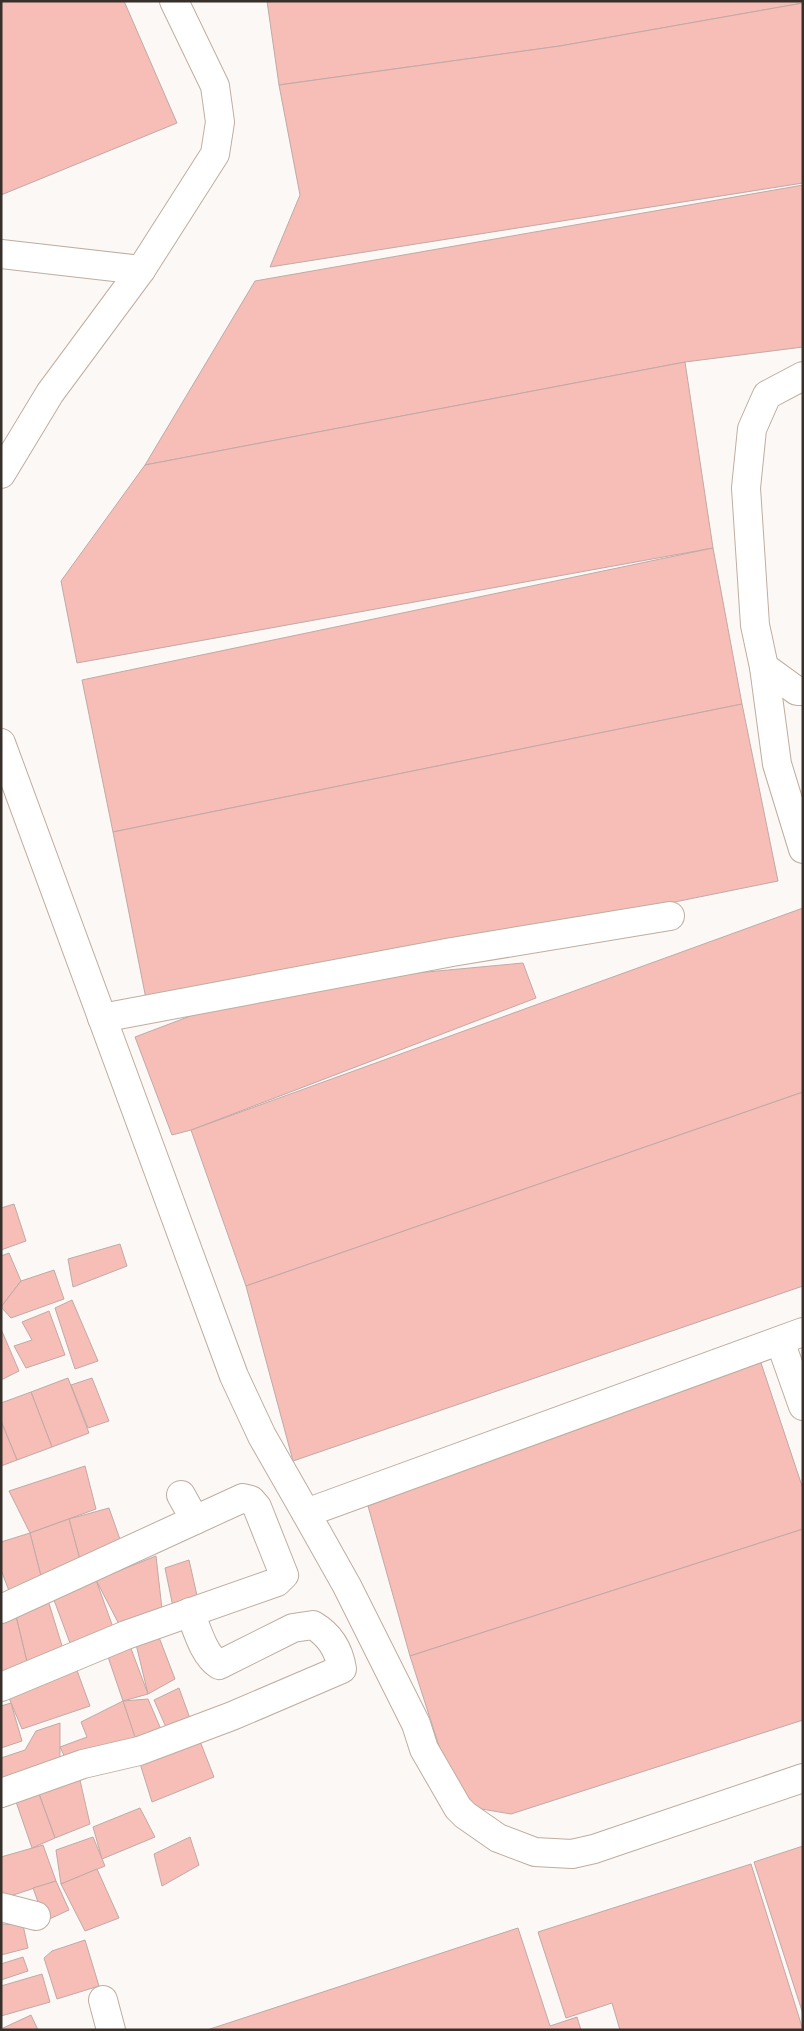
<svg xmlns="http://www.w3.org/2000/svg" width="804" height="2031" font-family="'Noto Serif',serif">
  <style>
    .building { fill: #f6beb6; stroke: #c1a9a6 }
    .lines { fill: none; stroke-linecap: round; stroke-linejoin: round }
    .minor-casing { stroke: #bfada0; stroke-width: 30 }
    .minor { stroke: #fff; stroke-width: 28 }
  </style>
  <rect width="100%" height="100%" fill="#fcf8f6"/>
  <g class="building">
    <path d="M1 1H124L177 123 1 195Z"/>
    <path d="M267 1H803V3L560 46 279 85Z"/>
    <path d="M803 3V183L270 267 300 195 279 85 560 46Z"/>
    <path d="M803 185V347L685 362 145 465 255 281Z"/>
    <path d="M685 362 713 548 77 663 61 581 145 465Z"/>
    <path d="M713 548 742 704 113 832 82 680Z"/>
    <path d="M742 704 778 881 148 1009 113 832Z"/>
    <path d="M803 908V1092L246 1286 191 1130Z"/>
    <path d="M523 963 536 998 191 1130 172 1135 135 1037 267 987Z"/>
    <path d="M803 1092V1286L293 1461 246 1286Z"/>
    <path d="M14 1204 26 1241 1 1250V1208Z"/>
    <path d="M120 1244 127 1266 73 1287 68 1259Z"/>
    <path d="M9 1253 21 1281 1 1307V1256Z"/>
    <path d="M54 1270 64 1299 11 1318 1 1307 21 1281Z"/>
    <path d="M72 1300 98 1361 75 1369 55 1308Z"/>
    <path d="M49 1311 65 1355 26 1368 14 1346 32 1340 22 1322Z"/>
    <path d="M1 1329 19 1371 1 1380Z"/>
    <path d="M759 1357 803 1489V1529L410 1656 368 1506Z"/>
    <path d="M68 1378 89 1433 52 1447 31 1392Z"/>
    <path d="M92 1378 109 1421 88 1428 71 1385Z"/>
    <path d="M31 1392 52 1447 17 1460 1 1421V1403Z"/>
    <path d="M1 1421 17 1460 1 1466Z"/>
    <path d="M85 1466 96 1509 30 1533 9 1491Z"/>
    <path d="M109 1508 122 1545 83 1571 69 1519Z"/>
    <path d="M69 1519 83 1571 44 1588 30 1533Z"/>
    <path d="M803 1529V1720L511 1814 458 1805 410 1656Z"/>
    <path d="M30 1533 44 1588 11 1596 1 1570V1542Z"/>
    <path d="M156 1556 162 1609 121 1628 96 1580Z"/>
    <path d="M189 1560 198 1600 173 1607 165 1568Z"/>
    <path d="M96 1580 114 1630 70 1643 51 1592Z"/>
    <path d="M47 1597 63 1649 28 1666 15 1612Z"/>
    <path d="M15 1612 28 1666 1 1676V1616Z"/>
    <path d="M157 1632 175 1679 148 1694 135 1640Z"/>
    <path d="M127 1638 148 1694 123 1701 106 1651Z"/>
    <path d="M75 1665 90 1706 22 1729 4 1686Z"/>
    <path d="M179 1688 192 1724 169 1734 154 1700Z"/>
    <path d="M148 1699 163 1734 137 1744 123 1701Z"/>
    <path d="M123 1701 136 1740 68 1764 60 1747 87 1737 81 1722Z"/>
    <path d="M11 1703 22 1741 1 1748V1706Z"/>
    <path d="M60 1723V1768L1 1788V1758L25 1750 36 1731Z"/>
    <path d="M196 1731 214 1777 152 1802 137 1754Z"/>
    <path d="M77 1767 90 1824 55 1838 35 1783Z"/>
    <path d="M35 1783 55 1838 32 1848 13 1793Z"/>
    <path d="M140 1808 155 1837 102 1859 93 1827Z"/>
    <path d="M93 1837 105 1866 61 1884 56 1850Z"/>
    <path d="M190 1837 199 1865 162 1886 154 1854Z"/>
    <path d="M43 1845 56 1881 1 1899V1857Z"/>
    <path d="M803 1846V2014L754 1862Z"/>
    <path d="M751 1864 803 2030H620L612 2003 566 2018 538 1932Z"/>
    <path d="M97 1869 119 1918 85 1931 61 1884Z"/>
    <path d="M56 1881 69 1910 45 1921 33 1888Z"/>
    <path d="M1 1924 23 1925 28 1948 1 1955Z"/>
    <path d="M518 1928 550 2026 577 2017 581 2030H207Z"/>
    <path d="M85 1940 99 1986 57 1999 44 1958 52 1951Z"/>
    <path d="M23 1957 28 1971 1 1980V1964Z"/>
    <path d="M42 1974 50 2002 1 2016V1986Z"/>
    <path d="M31 2015 38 2030H1V2029Z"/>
  </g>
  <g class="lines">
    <defs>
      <g id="minor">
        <path d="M1 254 141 270"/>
        <path d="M803 376 767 395 752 429 746 488 755 625 764 667 797 691H803"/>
        <path d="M1 474 50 393 141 270 215 154 220 122 215 86 174 1"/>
        <path d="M764 667 777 764 803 849"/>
        <path d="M1 743 234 1376 262 1436 306 1513 803 1332"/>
        <path d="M102 1018 452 952 670 916"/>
        <path d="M780 1341 803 1406"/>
        <path d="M306 1513 347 1586 416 1724 424 1749 458 1808 465 1815 498 1838 535 1852 572 1854 594 1849 803 1778"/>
        <path d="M1 1609 195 1520 181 1495"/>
        <path d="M1 1687 126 1635 277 1582 284 1575 282 1570 257 1507 251 1500 243 1498 195 1520"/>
        <path d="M1 1793 83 1764 139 1751 232 1716 342 1669C339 1650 330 1635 313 1625L293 1628 219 1665C203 1654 197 1629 190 1612"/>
        <path d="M1 1907 36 1916"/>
        <path d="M103 2000 111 2030"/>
      </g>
    </defs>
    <use href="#minor" class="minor-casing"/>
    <use href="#minor" class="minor"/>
  </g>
  <rect width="804" height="2031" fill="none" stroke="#362f2a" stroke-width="5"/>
</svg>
